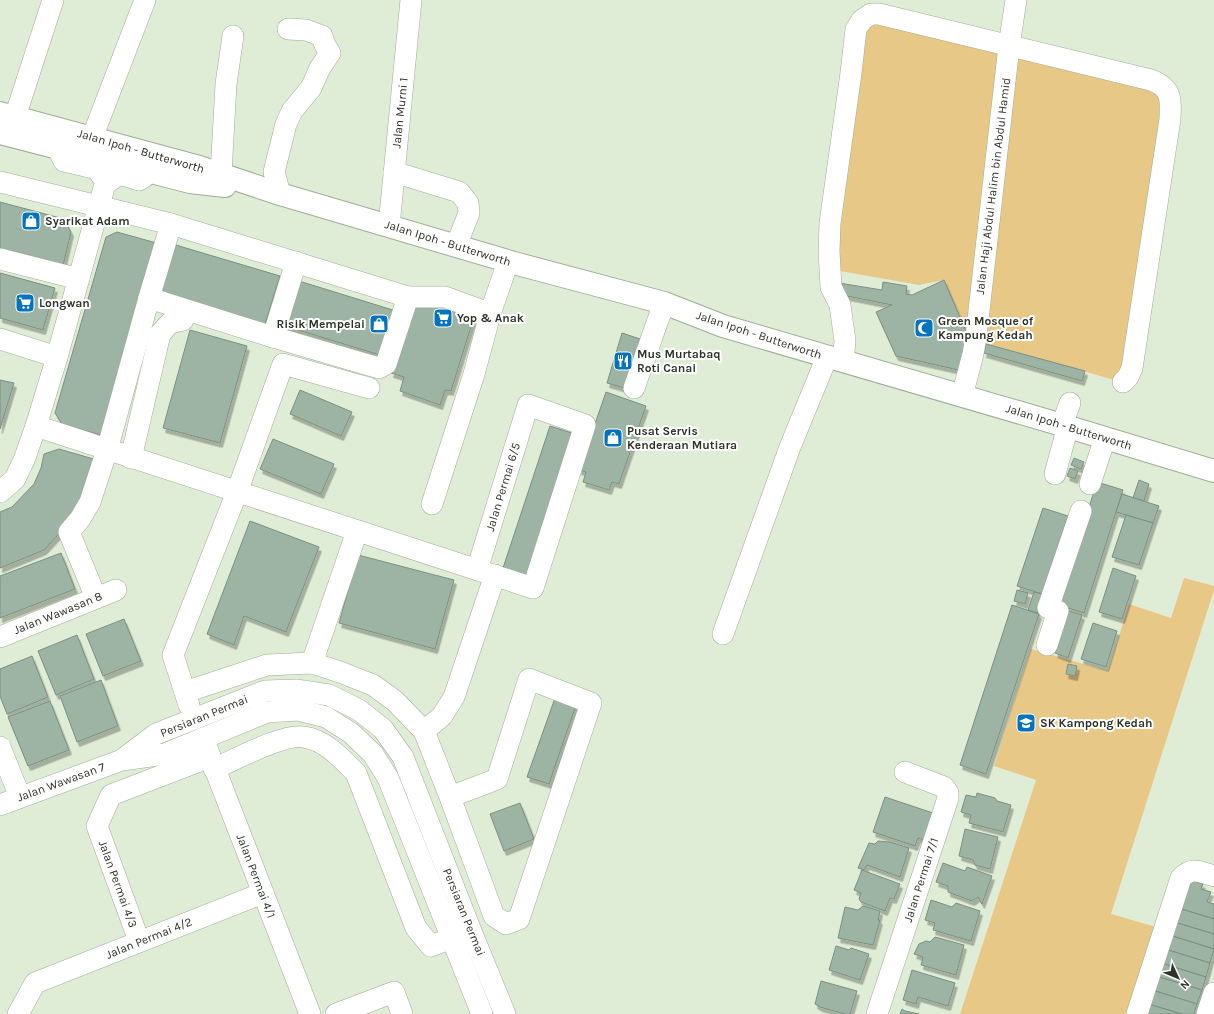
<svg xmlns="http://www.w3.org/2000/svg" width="1214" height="1014" font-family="Karla,sans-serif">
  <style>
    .green { fill: #e8c887 }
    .building { fill: #9db3a3; stroke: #7b9081; filter: url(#shadow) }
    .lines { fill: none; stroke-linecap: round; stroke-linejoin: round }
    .minor-casing { stroke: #a0ac96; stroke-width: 22 }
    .highway-casing { stroke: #a0ac96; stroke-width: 24 }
    .minor { stroke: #fff; stroke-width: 21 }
    .highway { stroke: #fff; stroke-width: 22 }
    .labels { text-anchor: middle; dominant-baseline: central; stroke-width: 4; stroke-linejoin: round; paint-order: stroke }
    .street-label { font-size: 12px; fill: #2e332a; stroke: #fff }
    .poi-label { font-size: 12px; font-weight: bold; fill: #2e332a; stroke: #fff; text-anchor: start }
  </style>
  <defs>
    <filter id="shadow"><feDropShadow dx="2.5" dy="4.5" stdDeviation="0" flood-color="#0004"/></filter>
  </defs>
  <rect width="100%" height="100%" fill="#e0edd6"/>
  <g class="green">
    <path d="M872 23 1154 83 1167 101 1120 377 1111 379 987 344 971 343 944 280 919 285 840 271 833 257 861 32Z"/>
    <path d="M1184 578 1214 586V590L1111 914 1156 927 1127 1014H960L1036 780 994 766 1031 649 1108 671 1129 604 1171 618Z"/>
  </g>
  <g class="building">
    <path d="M0 202 64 219 71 232 62 270 0 253Z"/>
    <path d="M117 232 160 244 104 436 62 424 55 413 106 237Z"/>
    <path d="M169 243 280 276 265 324 155 291Z"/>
    <path d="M0 273 55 288 43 330 0 318Z"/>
    <path d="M944 280 971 343 963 371 896 356 876 312 892 305 837 294 839 283 882 290 883 282 907 286 906 294 912 295Z"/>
    <path d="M299 281 396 311 383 356 285 326Z"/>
    <path d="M418 299 474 317 451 391 445 390 440 405 400 391 404 377 391 373Z"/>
    <path d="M190 330 247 346 220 443 163 428Z"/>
    <path d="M622 333 640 339 624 388 607 383Z"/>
    <path d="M986 344 1085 371 1082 381 984 353Z"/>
    <path d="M0 380 14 383 0 429Z"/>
    <path d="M300 390 352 412 341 436 290 414Z"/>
    <path d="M606 392 646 406 619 484 612 482 609 490 583 482 586 472 579 470Z"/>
    <path d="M550 426 575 434 528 576 503 568Z"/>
    <path d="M273 439 334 464 321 494 260 469Z"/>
    <path d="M59 449 97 460 72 520 44 550 0 568V512L12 507 34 484 41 468 44 454Z"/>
    <path d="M1074 458 1084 462 1081 469 1071 465Z"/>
    <path d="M1070 468 1078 471 1075 479 1067 476Z"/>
    <path d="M1139 480 1149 484 1144 501 1133 498Z"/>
    <path d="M1097 482 1123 490 1084 613 1058 605Z"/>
    <path d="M1122 494 1159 506 1153 523 1116 512Z"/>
    <path d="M1043 508 1068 516 1042 594 1017 586Z"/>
    <path d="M1126 515 1153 523 1139 565 1112 557Z"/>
    <path d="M250 521 319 547 286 632 244 616 234 645 207 634Z"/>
    <path d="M61 553 75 589 0 618V576Z"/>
    <path d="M358 555 454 580 435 649 339 623Z"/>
    <path d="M1113 568 1136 576 1122 619 1099 612Z"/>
    <path d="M1017 590 1028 593 1025 604 1014 601Z"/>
    <path d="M1034 592 1042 594 1037 613 1028 610Z"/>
    <path d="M1012 605 1039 614 986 774 960 765Z"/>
    <path d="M1069 611 1082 615 1068 658 1055 653Z"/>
    <path d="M124 619 141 661 103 676 86 634Z"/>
    <path d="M1093 623 1117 631 1106 667 1081 659Z"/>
    <path d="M77 635 94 679 56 695 38 651Z"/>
    <path d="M32 656 48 697 7 714 0 696V669Z"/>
    <path d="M1068 664 1077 666 1075 676 1066 674Z"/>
    <path d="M101 680 118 726 77 742 60 696Z"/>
    <path d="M555 698 576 705 549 784 527 777Z"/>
    <path d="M50 701 69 750 28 766 8 717Z"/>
    <path d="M977 793 995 798 997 801 1011 805 1003 832 969 823 971 815 961 812 966 795 976 797Z"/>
    <path d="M885 797 936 814 927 841 918 838 915 846 873 832Z"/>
    <path d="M520 803 534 839 504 851 490 814Z"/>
    <path d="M965 829 998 837 990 869 975 865 973 860 959 856Z"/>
    <path d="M878 841 890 842 909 848 900 877 867 865 864 870 858 868 869 843 875 844Z"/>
    <path d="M943 863 965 871 967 867 992 876 982 904 978 897 972 901 948 892V886L936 882Z"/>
    <path d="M862 870 900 884 894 899 890 898 885 911 861 902 859 899 861 893 854 890Z"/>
    <path d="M1187 879 1203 884 1201 889 1211 892 1207 902 1214 904V919L1178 908Z"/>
    <path d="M931 900 952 907 956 903 980 911 971 941 933 930 935 923 925 920Z"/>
    <path d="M863 906 880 911 878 920H880L873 945 838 938 845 907 858 910Z"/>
    <path d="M1178 908 1214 919V934L1174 922Z"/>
    <path d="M1174 922 1214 934V949L1169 935Z"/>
    <path d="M1169 935 1214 949 1210 963 1165 949Z"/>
    <path d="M935 937 964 945 956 975 921 965 923 957 914 954 919 944 926 941 930 942Z"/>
    <path d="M836 946 849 950 851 948 869 954 860 980 829 970Z"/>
    <path d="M1165 949 1210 963 1206 977 1161 963Z"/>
    <path d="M1161 963 1206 977 1202 990 1156 976Z"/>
    <path d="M912 970 955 983 948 1006 918 997 916 1004 903 1000Z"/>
    <path d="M1156 976 1202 990 1197 1004 1152 990Z"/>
    <path d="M821 981 857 991 850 1014H845L820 1007 815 1004Z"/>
    <path d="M1152 990 1197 1004 1194 1014H1182L1148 1004Z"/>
    <path d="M1148 1004 1182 1014H1145Z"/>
    <path d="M902 1009 905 1011 919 1014H900Z"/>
  </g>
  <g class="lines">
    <defs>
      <g id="minor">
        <path d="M15 117 53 0"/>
        <path d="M92 138 145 0"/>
        <path d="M57 147 64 161 98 169 101 175"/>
        <path d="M394 172 459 192 468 203 469 213 456 246"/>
        <path d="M221 174 226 84 233 36"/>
        <path d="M0 182 171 224 408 297H445L486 312 491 311"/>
        <path d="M280 194 274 172 286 124 292 111 311 88 320 68 330 53 325 45 322 36 306 30 288 29"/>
        <path d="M389 226 411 0"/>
        <path d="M0 259 79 279"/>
        <path d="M149 298 273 337 296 262"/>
        <path d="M273 337 379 368 386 364 408 297"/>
        <path d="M0 339 57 357"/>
        <path d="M843 361 845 341 840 305 831 287 829 251 830 223 851 73 856 29 862 20 871 14H879L1151 80C1172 88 1171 99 1170 119L1132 368 1128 377 1123 382"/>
        <path d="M634 388 664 303"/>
        <path d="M962 396 973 354 976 337 1009 46 1016 0"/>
        <path d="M1062 425 1070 403"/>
        <path d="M36 426 533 588 585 425 528 405 477 570"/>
        <path d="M131 458 160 334 170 323 183 320"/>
        <path d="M1055 474 1068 426"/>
        <path d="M1090 484 1105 438"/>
        <path d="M0 492 15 479 24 460 36 426 57 357 105 184 120 174 139 180 144 177"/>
        <path d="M432 504 474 374 491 311 508 262"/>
        <path d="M96 598 69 532 80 519 90 502 107 450 149 298 171 224"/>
        <path d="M723 634 790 447 827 357"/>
        <path d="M0 637 116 590"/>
        <path d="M1047 645 1058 611 1048 608 1081 511"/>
        <path d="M312 663 357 531"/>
        <path d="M185 692 267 665 312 663 340 672 373 685 395 701 424 731 450 797 494 916 506 924 519 919 591 703 529 679 497 779 450 797"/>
        <path d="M189 705 173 655 237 492 283 364 369 388"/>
        <path d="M424 731 442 716 454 697 495 575"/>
        <path d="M203 738 310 1014"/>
        <path d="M0 747 20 797"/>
        <path d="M123 759 156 734 265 691 296 690 329 695 359 710 383 729 403 757 471 931 505 1014"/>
        <path d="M214 769C234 760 284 733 304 737 325 740 341 758 356 773L416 928 431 946 465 933"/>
        <path d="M0 805 122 760 165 754 267 712 298 710 326 717 351 733 373 754 388 778 482 1014"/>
        <path d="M139 941 97 826 111 795 210 757"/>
        <path d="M18 1014 35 983 263 893"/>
        <path d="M336 1014 394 992 402 1014"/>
        <path d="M877 1014 948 798V793L944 787 905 772"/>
        <path d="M1137 1014 1181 878C1192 866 1200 872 1214 876"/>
        <path d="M1207 1014 1214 993"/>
      </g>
      <g id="highway">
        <path d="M0 113 196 166 280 194 514 263 664 303 723 326 1062 425 1214 471"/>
        <path d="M0 133 190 182 225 186"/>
      </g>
    </defs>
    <use href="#minor" class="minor-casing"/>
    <use href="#highway" class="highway-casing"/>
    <use href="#minor" class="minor"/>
    <use href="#highway" class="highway"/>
  </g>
  <defs>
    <symbol id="shop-square" viewBox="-11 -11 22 22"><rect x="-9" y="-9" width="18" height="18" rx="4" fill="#0373be" stroke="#fff"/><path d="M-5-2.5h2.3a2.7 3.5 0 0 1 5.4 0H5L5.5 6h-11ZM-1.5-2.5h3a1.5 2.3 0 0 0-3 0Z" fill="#fff"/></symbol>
    <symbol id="supermarket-square" viewBox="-11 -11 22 22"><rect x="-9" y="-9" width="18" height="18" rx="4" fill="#0373be" stroke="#fff"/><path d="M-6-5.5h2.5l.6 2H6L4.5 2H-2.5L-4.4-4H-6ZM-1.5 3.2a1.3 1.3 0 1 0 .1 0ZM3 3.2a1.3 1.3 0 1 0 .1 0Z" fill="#fff"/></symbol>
    <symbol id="mosque-square" viewBox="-11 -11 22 22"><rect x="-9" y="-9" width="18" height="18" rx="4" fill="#0373be" stroke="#fff"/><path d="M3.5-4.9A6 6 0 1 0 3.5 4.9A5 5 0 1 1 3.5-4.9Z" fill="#fff"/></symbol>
    <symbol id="restaurant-square" viewBox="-11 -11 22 22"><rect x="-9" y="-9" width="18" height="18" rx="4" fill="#0373be" stroke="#fff"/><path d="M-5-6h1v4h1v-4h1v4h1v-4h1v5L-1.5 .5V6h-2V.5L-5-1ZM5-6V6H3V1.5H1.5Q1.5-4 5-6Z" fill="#fff"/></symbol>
    <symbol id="school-square" viewBox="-11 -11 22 22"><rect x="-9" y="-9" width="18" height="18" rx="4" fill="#0373be" stroke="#fff"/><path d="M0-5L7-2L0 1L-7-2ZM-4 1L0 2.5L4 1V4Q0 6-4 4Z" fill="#fff"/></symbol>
  </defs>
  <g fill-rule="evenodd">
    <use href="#shop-square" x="20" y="210" width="22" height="22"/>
    <use href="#supermarket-square" x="14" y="292" width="22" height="22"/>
    <use href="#supermarket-square" x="432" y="307" width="22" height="22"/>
    <use href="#shop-square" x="368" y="313" width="22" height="22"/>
    <use href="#mosque-square" x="913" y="317" width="22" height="22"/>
    <use href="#restaurant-square" x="612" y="350" width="22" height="22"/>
    <use href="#shop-square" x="602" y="427" width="22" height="22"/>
    <use href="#school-square" x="1015" y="712" width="22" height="22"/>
  </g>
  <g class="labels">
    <g class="street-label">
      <text transform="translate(400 113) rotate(-84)">Jalan Murni 1</text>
      <text transform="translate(141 151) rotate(16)">Jalan Ipoh - Butterworth</text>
      <text transform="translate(993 186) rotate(-83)">Jalan Haji Abdul Halim bin Abdul Hamid</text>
      <text transform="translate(448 243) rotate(17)">Jalan Ipoh - Butterworth</text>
      <text transform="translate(759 335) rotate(18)">Jalan Ipoh - Butterworth</text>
      <text transform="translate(1069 427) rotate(17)">Jalan Ipoh - Butterworth</text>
      <text transform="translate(503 487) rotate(-73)">Jalan Permai 6/5</text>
      <text transform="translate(58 613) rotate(-22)">Jalan Wawasan 8</text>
      <text transform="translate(204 716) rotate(-22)">Persiaran Permai</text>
      <text transform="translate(61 782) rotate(-20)">Jalan Wawasan 7</text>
      <text transform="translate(256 876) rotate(69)">Jalan Permai 4/1</text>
      <text transform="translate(921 880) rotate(-72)">Jalan Permai 7/1</text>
      <text transform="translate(118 884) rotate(70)">Jalan Permai 4/3</text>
      <text transform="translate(464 912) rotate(68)">Persiaran Permai</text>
      <text transform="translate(149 938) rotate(-22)">Jalan Permai 4/2</text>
    </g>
    <g class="poi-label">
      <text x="45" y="221">Syarikat Adam</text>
      <text x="39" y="303">Longwan</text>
      <text x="457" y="318">Yop &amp; Anak</text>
      <text x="938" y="321">Green Mosque of<tspan x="938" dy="14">Kampung Kedah</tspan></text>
      <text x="365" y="324" text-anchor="end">Risik Mempelai</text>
      <text x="637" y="354">Mus Murtabaq<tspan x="637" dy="14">Roti Canai</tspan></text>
      <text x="627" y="431">Pusat Servis<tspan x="627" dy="14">Kenderaan Mutiara</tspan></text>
      <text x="1040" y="723">SK Kampong Kedah</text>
    </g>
  </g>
  <g transform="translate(1178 978) rotate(134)" stroke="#ffffff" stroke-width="3" paint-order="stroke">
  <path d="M0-3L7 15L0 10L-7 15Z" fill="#2e332a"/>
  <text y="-6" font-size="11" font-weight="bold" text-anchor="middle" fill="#2e332a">N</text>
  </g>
</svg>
